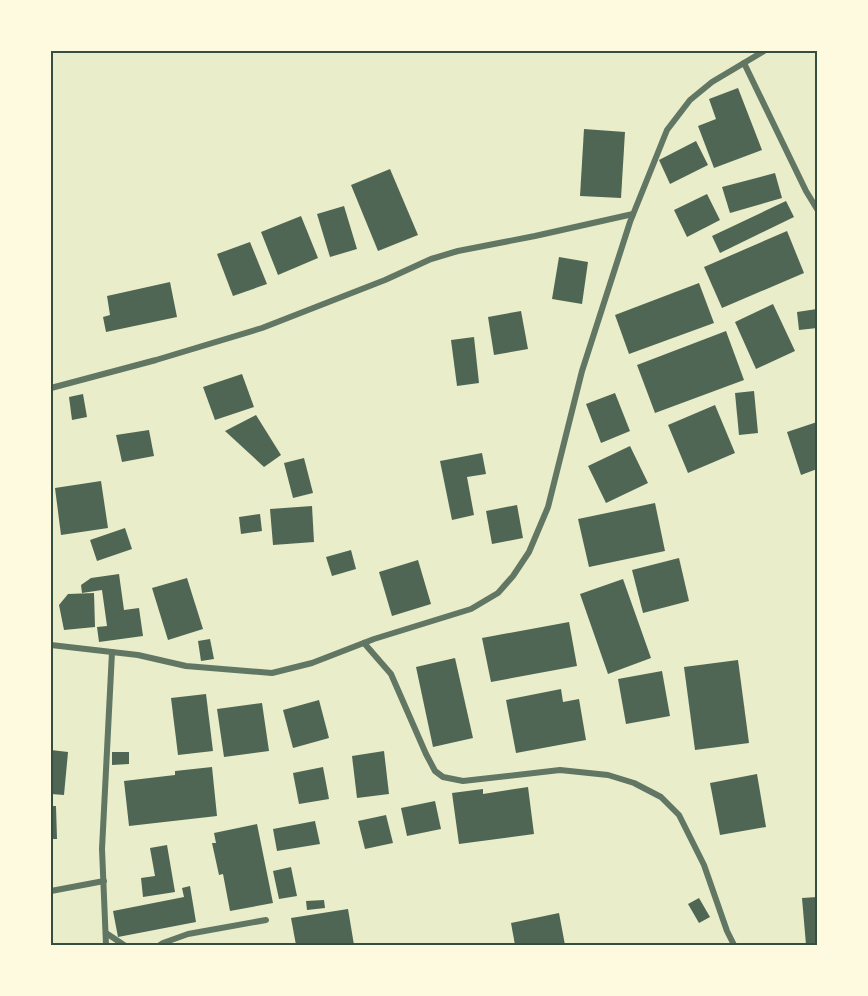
<svg xmlns="http://www.w3.org/2000/svg" width="868" height="996" font-family="'Noto Sans',sans-serif">
  <style>
    .building { fill: #4f6655 }
    .lines { fill: none; stroke-linecap: round; stroke-linejoin: round }
    .minor { stroke: #617663; stroke-width: 6 }
    .neatline { fill: none; stroke: #344e41; stroke-width: 2 }
  </style>
  <rect width="100%" height="100%" fill="#e9edc9"/>
  <g class="building">
    <path d="M738 88 762 150 714 168 698 126 716 119 709 99Z"/>
    <path d="M584 129 625 132 621 198 580 196Z"/>
    <path d="M696 141 708 165 670 184 659 160Z"/>
    <path d="M390 169 418 235 378 251 351 185Z"/>
    <path d="M775 173 782 198 730 213 722 187Z"/>
    <path d="M707 194 720 220 687 237 674 210Z"/>
    <path d="M786 201 794 217 720 253 712 236Z"/>
    <path d="M344 206 357 249 330 257 317 214Z"/>
    <path d="M301 216 318 258 278 275 261 232Z"/>
    <path d="M787 231 804 273 722 308 704 267Z"/>
    <path d="M250 242 267 284 233 296 217 254Z"/>
    <path d="M559 257 588 262 582 304 552 299Z"/>
    <path d="M170 282 177 317 106 332 103 317 110 315 107 296Z"/>
    <path d="M699 283 714 323 629 354 615 315Z"/>
    <path d="M773 304 795 351 756 369 735 322Z"/>
    <path d="M817 309V328L799 330 797 312Z"/>
    <path d="M521 311 528 349 494 355 488 317Z"/>
    <path d="M726 331 744 380 655 413 637 365Z"/>
    <path d="M474 337 479 383 457 386 451 340Z"/>
    <path d="M242 374 254 407 215 420 203 387Z"/>
    <path d="M754 391 758 433 739 435 735 393Z"/>
    <path d="M615 393 630 431 601 443 586 404Z"/>
    <path d="M83 394 87 417 72 420 69 397Z"/>
    <path d="M715 405 735 453 688 473 668 425Z"/>
    <path d="M256 415 281 455 264 467 225 431Z"/>
    <path d="M817 422V469L801 475 787 432Z"/>
    <path d="M149 430 154 456 122 462 116 435Z"/>
    <path d="M630 446 648 483 606 503 588 466Z"/>
    <path d="M482 453 486 474 467 477 474 515 452 520 440 461Z"/>
    <path d="M304 458 313 493 293 498 284 463Z"/>
    <path d="M101 481 108 528 61 535 55 488Z"/>
    <path d="M655 503 665 551 589 567 578 519Z"/>
    <path d="M517 505 523 538 492 544 486 511Z"/>
    <path d="M312 506 314 542 273 545 270 509Z"/>
    <path d="M260 514 262 531 241 534 239 517Z"/>
    <path d="M125 528 132 549 97 561 90 540Z"/>
    <path d="M351 550 356 569 332 576 326 557Z"/>
    <path d="M679 558 689 601 643 613 632 570Z"/>
    <path d="M418 560 431 604 392 616 379 572Z"/>
    <path d="M119 574 124 610 139 608 143 636 99 642 97 627 107 626 102 590 82 593 81 585 91 578Z"/>
    <path d="M187 578 203 629 168 640 152 588Z"/>
    <path d="M623 579 651 658 608 674 580 594Z"/>
    <path d="M94 593 95 627 64 630 59 605 68 594Z"/>
    <path d="M569 622 577 666 491 682 482 638Z"/>
    <path d="M210 639 214 659 201 661 198 641Z"/>
    <path d="M455 658 473 738 433 747 416 667Z"/>
    <path d="M738 660 749 743 695 750 684 667Z"/>
    <path d="M662 671 670 716 626 724 618 679Z"/>
    <path d="M561 689 563 702 579 699 586 740 516 753 506 700Z"/>
    <path d="M206 694 213 751 178 755 171 698Z"/>
    <path d="M319 700 329 738 293 748 283 710Z"/>
    <path d="M262 703 269 751 224 757 217 709Z"/>
    <path d="M51 750 68 752 64 795 51 794Z"/>
    <path d="M384 751 389 794 357 798 352 756Z"/>
    <path d="M112 752H129V764L112 765Z"/>
    <path d="M212 767 217 816 129 826 124 781 175 775V771Z"/>
    <path d="M323 767 329 799 299 804 293 773Z"/>
    <path d="M757 774 766 827 720 835 710 783Z"/>
    <path d="M528 787 534 834 459 844 452 793 483 789V794Z"/>
    <path d="M435 801 441 829 407 836 401 808Z"/>
    <path d="M51 806H56L57 839H51Z"/>
    <path d="M386 815 393 843 365 849 358 821Z"/>
    <path d="M315 821 320 844 277 851 273 829Z"/>
    <path d="M257 824 273 903 230 911 223 874 219 875 212 843H216L214 833Z"/>
    <path d="M167 845 175 892 143 897 141 878 155 876 150 848Z"/>
    <path d="M291 867 297 896 279 899 273 871Z"/>
    <path d="M190 886 196 922 118 937 113 911 184 897 182 888Z"/>
    <path d="M817 897V945H806L802 898Z"/>
    <path d="M699 898 710 917 699 923 688 904Z"/>
    <path d="M324 900 325 908 307 910 306 901Z"/>
    <path d="M348 909 354 945H296L291 918Z"/>
    <path d="M559 913 565 945H515L511 923Z"/>
  </g>
  <g class="lines">
    <g class="minor">
      <path d="M744 63 806 191 817 209"/>
      <path d="M51 388 156 360 262 328 385 280 431 259 458 251 535 236 633 214"/>
      <path d="M364 643 391 674 426 754 435 771 443 777 463 781 560 770 608 775 634 783 661 797 679 815 704 865 727 931 734 945"/>
      <path d="M51 645 138 655 186 666 272 673 312 663 374 639 471 609 498 593 513 576 529 552 548 507 582 371 630 222 667 130 690 100 712 82 764 51"/>
      <path d="M51 891 104 881"/>
      <path d="M106 933 124 945"/>
      <path d="M106 945 102 849 112 652"/>
      <path d="M160 945 163 943 188 934 266 920"/>
    </g>
  </g>
  <rect width="868" height="996" fill="none" stroke="#fefae0" stroke-width="105"/>
  <rect x="52" y="52" width="764" height="892" class="neatline"/>
</svg>
